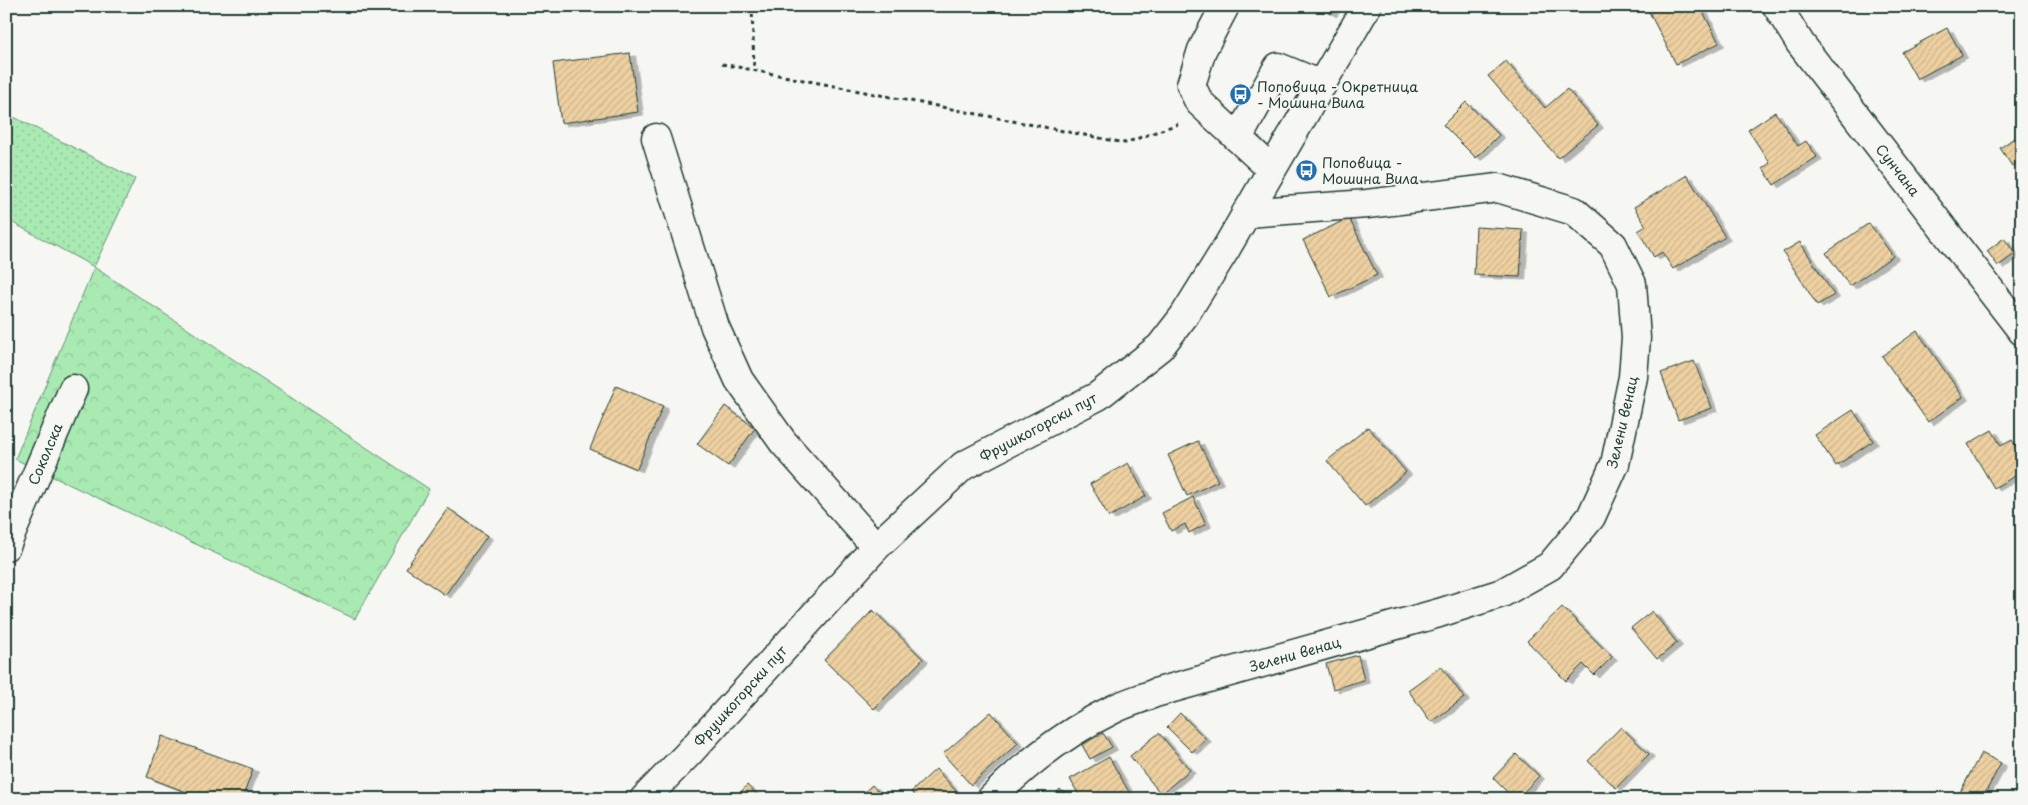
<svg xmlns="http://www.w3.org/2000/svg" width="2028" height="805" font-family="'Playpen Sans',sans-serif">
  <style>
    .grass { fill: url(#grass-dots); stroke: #649373 }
    .forest { fill: url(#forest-crowns); stroke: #649373 }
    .building { fill: url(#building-hatch); stroke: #1f3d34; filter: url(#shadow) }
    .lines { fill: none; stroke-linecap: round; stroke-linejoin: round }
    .minor-casing { stroke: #1f3d34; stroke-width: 31 }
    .path { stroke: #1f3d34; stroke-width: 3; stroke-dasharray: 4 4; stroke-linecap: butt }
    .minor { stroke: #f6f6f2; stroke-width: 28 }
    .labels { text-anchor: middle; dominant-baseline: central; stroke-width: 4; stroke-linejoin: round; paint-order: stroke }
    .poi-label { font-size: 14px; fill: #1f3d34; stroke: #f6f6f2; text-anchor: start }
    .street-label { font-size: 14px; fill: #1f3d34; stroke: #f6f6f2 }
  </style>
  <defs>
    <pattern id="grass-dots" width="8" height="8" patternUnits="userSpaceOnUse" patternTransform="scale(1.25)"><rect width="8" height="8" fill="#a9e9b2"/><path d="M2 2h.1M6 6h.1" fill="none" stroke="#91c99a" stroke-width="1.8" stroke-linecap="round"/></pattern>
    <pattern id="forest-crowns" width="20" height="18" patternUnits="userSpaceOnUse" patternTransform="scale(1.25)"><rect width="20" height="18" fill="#a9e9b2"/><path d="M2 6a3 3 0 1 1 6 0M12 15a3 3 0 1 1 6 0" fill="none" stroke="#91c99a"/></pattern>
    <pattern id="building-hatch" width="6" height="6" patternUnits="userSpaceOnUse" patternTransform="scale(1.25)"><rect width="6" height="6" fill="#eed0a1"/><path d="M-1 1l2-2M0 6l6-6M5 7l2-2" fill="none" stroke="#ccb48b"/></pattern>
    <filter id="shadow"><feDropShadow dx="5.5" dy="3" stdDeviation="0" flood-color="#0004"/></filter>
  </defs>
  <rect width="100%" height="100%" fill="#f6f6f2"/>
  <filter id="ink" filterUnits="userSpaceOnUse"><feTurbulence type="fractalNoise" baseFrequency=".02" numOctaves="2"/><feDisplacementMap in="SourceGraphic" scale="10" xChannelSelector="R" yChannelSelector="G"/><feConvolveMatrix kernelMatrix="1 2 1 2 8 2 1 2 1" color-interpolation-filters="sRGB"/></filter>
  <g filter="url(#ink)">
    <path class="grass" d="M6 113 135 179 94 267 6 219Z"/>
    <path class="forest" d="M94 267 429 489 355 619 15 459Z"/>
    <g class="building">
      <path d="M1318 6H1336L1331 14Z"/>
      <path d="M1646 6H1700L1719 43 1676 64Z"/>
      <path d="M1947 28 1962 55 1917 79 1902 52Z"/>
      <path d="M630 53 638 112 561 123 553 63Z"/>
      <path d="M1506 61 1545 108 1567 89 1598 125 1558 158 1488 76Z"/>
      <path d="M1466 102 1499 135 1476 158 1443 125Z"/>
      <path d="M1775 112 1798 146 1806 141 1817 157 1774 185 1763 168 1770 163 1748 130Z"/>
      <path d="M2014 138 2022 149V159L2012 166 2000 148Z"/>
      <path d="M1687 175 1725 237 1673 269 1662 252 1654 257 1638 231 1646 226 1634 207Z"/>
      <path d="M1349 218 1377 275 1331 297 1303 240Z"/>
      <path d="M1869 223 1893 256 1850 286 1826 253Z"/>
      <path d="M1476 227 1523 230 1520 277 1474 275Z"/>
      <path d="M2004 238 2015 254 1998 266 1987 251Z"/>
      <path d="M1800 242 1834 295 1817 305 1783 252Z"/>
      <path d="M1917 331 1963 397 1928 422 1882 356Z"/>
      <path d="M1694 361 1712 408 1678 420 1661 373Z"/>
      <path d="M616 386 663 406 637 469 590 449Z"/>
      <path d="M725 406 755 428 728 466 697 444Z"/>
      <path d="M1853 410 1873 441 1836 466 1815 435Z"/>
      <path d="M1368 427 1406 472 1365 506 1327 461Z"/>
      <path d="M1992 430 2001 446 2012 440 2022 456V472L1994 488 1968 444Z"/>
      <path d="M1198 441 1218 481 1187 496 1168 455Z"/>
      <path d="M1128 463 1146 496 1109 517 1090 484Z"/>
      <path d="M1193 497 1206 524 1189 533 1185 524 1171 531 1162 513Z"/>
      <path d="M448 508 487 536 445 595 406 568Z"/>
      <path d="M1562 607 1612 657 1594 675 1583 664 1566 681 1527 641Z"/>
      <path d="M873 610 923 659 874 709 824 660Z"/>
      <path d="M1652 611 1677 643 1657 659 1631 628Z"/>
      <path d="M1358 655 1364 680 1333 689 1326 664Z"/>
      <path d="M1441 666 1464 698 1431 722 1408 690Z"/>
      <path d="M991 712 1018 743 971 785 943 754Z"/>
      <path d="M1180 713 1206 739 1192 752 1167 727Z"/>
      <path d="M1621 727 1649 754 1616 788 1588 761Z"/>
      <path d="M1103 733 1112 747 1090 759 1082 745Z"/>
      <path d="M1159 733 1190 770 1161 794 1130 756Z"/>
      <path d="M162 736 253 769 242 799H204L147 777Z"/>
      <path d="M1981 753 2001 763 1982 799H1963L1958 796Z"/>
      <path d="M1516 754 1539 776 1517 799H1514L1493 778Z"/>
      <path d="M1109 757 1133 799H1081L1070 779Z"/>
      <path d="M936 769 963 799H918L911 792Z"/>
      <path d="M747 785 762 799H735Z"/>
      <path d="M872 785 885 799 859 797Z"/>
      <path d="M1060 789 1070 799H1051Z"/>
    </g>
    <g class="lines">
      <defs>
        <g id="minor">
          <path d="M1225 6 1202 50 1191 85 1199 102 1271 169"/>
          <path d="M1777 6 1800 43 2022 331"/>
          <path d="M656 138 715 327 739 380 783 442 876 547"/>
          <path d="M1238 138 1278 67 1322 85"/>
          <path d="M6 546 73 389"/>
          <path d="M644 799 688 754 876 547 963 466 1098 396 1160 347 1184 316 1227 247 1367 6"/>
          <path d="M991 799C1027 762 1065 733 1112 710 1125 703 1141 699 1155 693L1439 613 1502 593 1550 566 1591 517 1615 464 1633 377 1636 338 1632 284 1613 245 1574 211 1498 188 1367 204 1246 213"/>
        </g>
      </defs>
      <use href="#minor" class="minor-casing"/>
      <g class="path">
        <path d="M752 6 754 70"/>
        <path d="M722 64 1125 143 1178 124"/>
      </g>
      <use href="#minor" class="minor"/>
    </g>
  </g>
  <defs>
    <symbol id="bus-disc" viewBox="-11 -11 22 22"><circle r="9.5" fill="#1f6fb2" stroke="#f6f6f2"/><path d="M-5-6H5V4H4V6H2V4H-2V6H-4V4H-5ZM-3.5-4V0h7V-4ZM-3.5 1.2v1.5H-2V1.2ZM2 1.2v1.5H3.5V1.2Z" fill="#fff"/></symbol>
  </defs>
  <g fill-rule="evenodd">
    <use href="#bus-disc" x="1228" y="82" width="25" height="25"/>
    <use href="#bus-disc" x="1294" y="158" width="25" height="25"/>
  </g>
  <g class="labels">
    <g class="poi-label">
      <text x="1257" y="86">Поповица - Окретница<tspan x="1257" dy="16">- Мошина Вила</tspan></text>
      <text x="1322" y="162">Поповица -<tspan x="1322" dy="16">Мошина Вила</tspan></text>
    </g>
    <g class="street-label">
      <text transform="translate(1898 170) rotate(52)">Сунчана</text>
      <text transform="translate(1622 422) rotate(-77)">Зелени венац</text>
      <text transform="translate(1038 427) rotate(-28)">Фрушкогорски пут</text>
      <text transform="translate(45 454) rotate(-67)">Соколска</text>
      <text transform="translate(1295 654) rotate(-16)">Зелени венац</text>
      <text transform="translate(740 696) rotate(-48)">Фрушкогорски пут</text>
    </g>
  </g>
  <rect width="2028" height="805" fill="none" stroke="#f6f6f2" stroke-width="25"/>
  <rect x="12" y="12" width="2003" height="780" fill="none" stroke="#1f3d34" stroke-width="2" filter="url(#ink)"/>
</svg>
